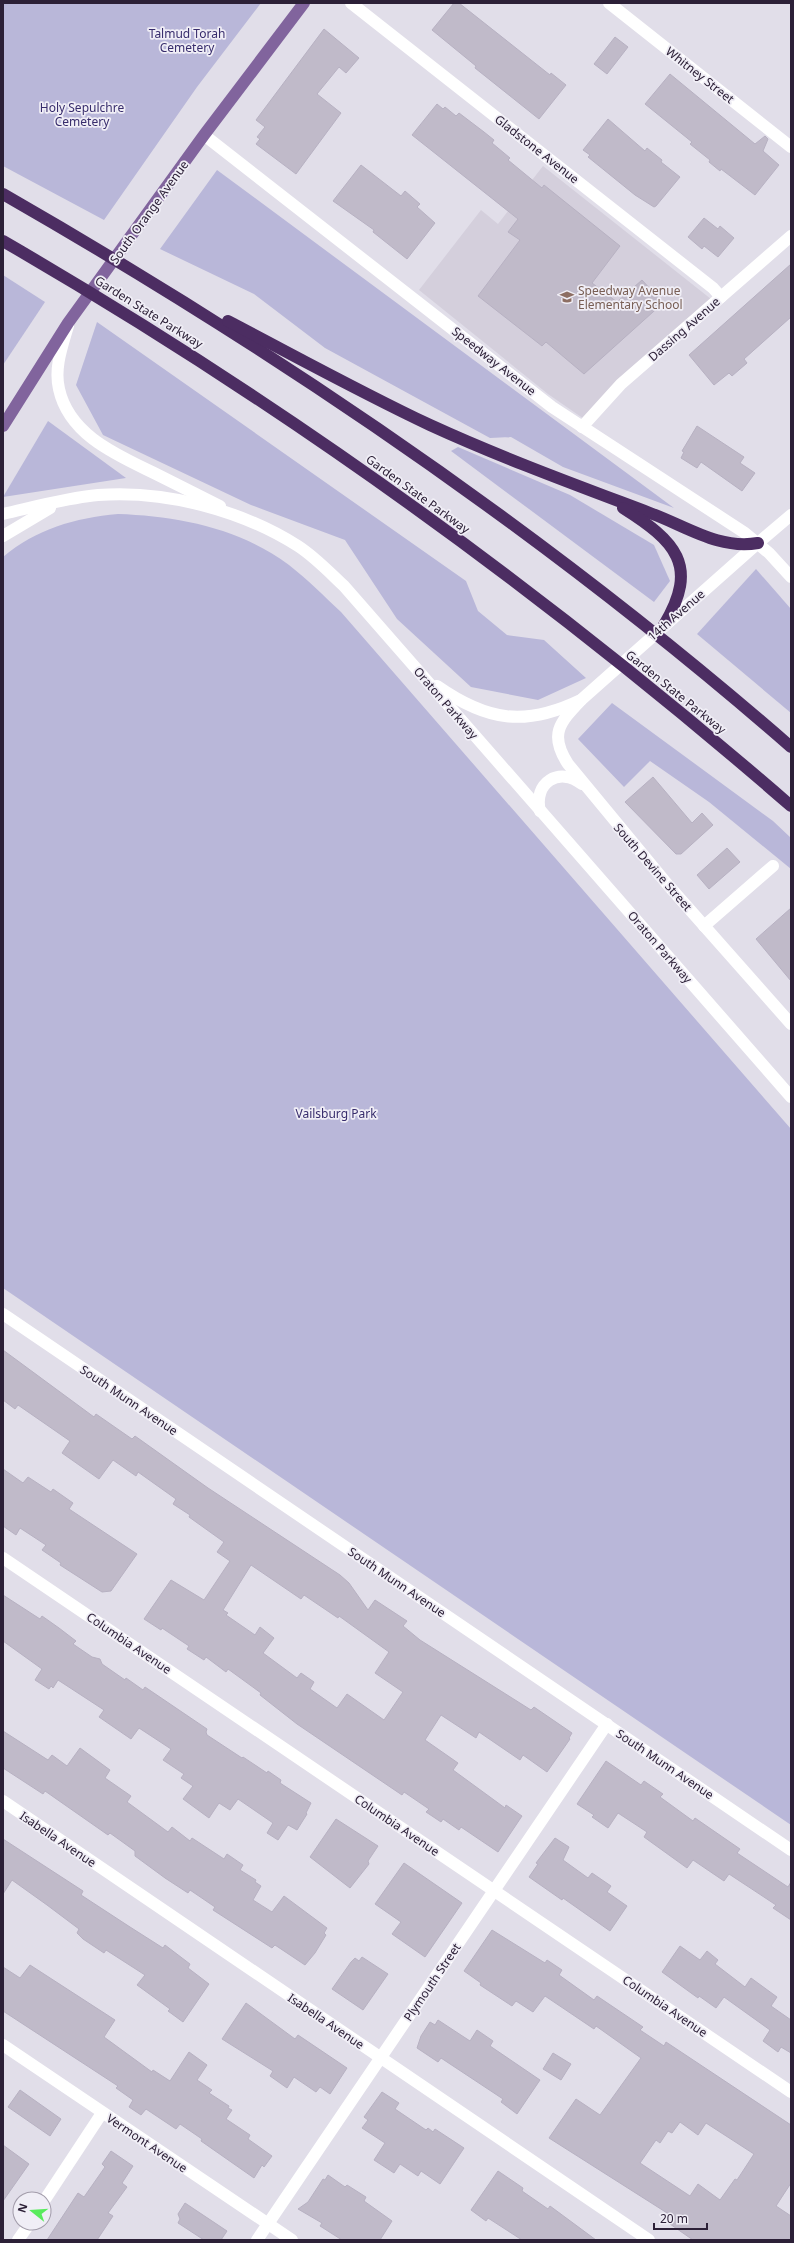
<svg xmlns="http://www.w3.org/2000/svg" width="794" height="2243" font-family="'Noto Sans',sans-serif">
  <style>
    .built { fill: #d4cfdc }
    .green { fill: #b9b7d9 }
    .building { fill: #c0bac9; stroke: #b7b1c2; fill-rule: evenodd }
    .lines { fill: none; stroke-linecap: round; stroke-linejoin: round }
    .street { stroke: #fff; stroke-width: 12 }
    .secondary { stroke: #fff; stroke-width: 12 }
    .primary { stroke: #81649d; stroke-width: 12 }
    .highway { stroke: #4c2d62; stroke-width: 12 }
    .labels { text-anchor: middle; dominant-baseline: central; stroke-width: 3.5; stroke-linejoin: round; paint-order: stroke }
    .park-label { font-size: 12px; fill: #372c6c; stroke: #f0eef6 }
    .street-label { font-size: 12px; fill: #2c2037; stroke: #f0eef6 }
    .education-label { font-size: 12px; fill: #785e54; stroke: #f0eef6; text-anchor: start }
  </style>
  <rect width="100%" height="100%" fill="#e1dee9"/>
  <path class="built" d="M543 166 716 303 587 421 548 394 419 290 481 210 498 224Z"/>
  <g class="green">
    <path d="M3 3H261L197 87 104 220 3 166Z"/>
    <path d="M217 170 674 508 563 467 511 437 490 438 325 348 254 294 160 249Z"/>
    <path d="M3 275 45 302 3 365Z"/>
    <path d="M97 322 466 581 478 611 507 635 544 640 586 678 538 700 471 687 397 619 345 540 251 505 103 435 76 385Z"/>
    <path d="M48 421 126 478 3 497Z"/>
    <path d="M458 447 570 495 654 545 670 581 654 602 451 451Z"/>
    <path d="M118 514C177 516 240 528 289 565 307 579 324 596 341 612L791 1129V1825L3 1288V557C36 529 75 518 118 514Z"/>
    <path d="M756 569 791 609V713L697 634Z"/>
    <path d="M612 703 773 821 791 838V869L709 802 650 761 624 787 578 739Z"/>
  </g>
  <g class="building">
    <path d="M454 3H459L550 75 551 73 566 85 539 119 475 68 476 66 432 30Z"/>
    <path d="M324 29 359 58 346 73 339 67 317 94 341 113 296 174 256 144 260 139 257 137 265 127 256 120Z"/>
    <path d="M615 37 628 47 607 74 594 64Z"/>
    <path d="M670 74 755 144 765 136 768 139 763 151 779 165 755 195 721 169 720 171 709 162 710 160 690 144 692 142 645 104Z"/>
    <path d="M437 104 443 109 445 107 456 116 459 113 484 132 494 140 492 143 510 158 508 160 542 188 544 185 620 246 592 283 617 302 642 280 663 303 584 374 546 342 542 346 478 296 520 240 508 232 518 219 412 135Z"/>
    <path d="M608 119 645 151 647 148 662 160 661 162 680 177 656 206 654 207 635 195 588 157 590 155 583 150Z"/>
    <path d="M361 165 401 196 405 191 420 204 417 207 435 223 407 259 373 232 374 230 333 201Z"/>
    <path d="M704 218 718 229 720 226 734 238 718 257 704 246 702 249 688 237Z"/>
    <path d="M791 264V317L744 359 747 363 732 376 729 373 714 385 689 355Z"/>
    <path d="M697 426 744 457 740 463 755 473 742 491 701 462 697 468 681 458 684 452 682 451Z"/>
    <path d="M653 777 692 823 702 813 713 825 681 854H676L625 802Z"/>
    <path d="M727 848 740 862 709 889 697 875Z"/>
    <path d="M791 908V981L756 939Z"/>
    <path d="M3 1350 94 1417 96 1414 132 1439 135 1436 208 1488 340 1575 349 1583 368 1610 375 1600 407 1621 403 1626 420 1640 531 1710 534 1707 572 1733 569 1738 570 1739 547 1772 523 1755 520 1760 479 1732 476 1738 441 1715 425 1740 458 1763 453 1770 505 1808 506 1805 522 1816 498 1852 461 1827 459 1830 443 1819 441 1822 426 1812 429 1809 404 1792 402 1795 297 1724 260 1695 261 1693 228 1669 226 1672 206 1657 204 1660 187 1649 189 1646 162 1628 161 1630 144 1619 171 1580 204 1600 230 1561 217 1552 224 1542 189 1517 190 1515 173 1504 176 1499 138 1472 136 1476 113 1460 99 1479 62 1453 70 1441 18 1405 15 1409 3 1400ZM251 1565 301 1599 304 1595 338 1618 339 1616 389 1652 375 1673 403 1692 384 1720 347 1694 337 1708 310 1689 314 1682 301 1673 297 1678 263 1653 274 1638 260 1627 255 1635 226 1615 228 1613 223 1610Z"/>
    <path d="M3 1469 23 1483 28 1477 51 1492 53 1489 73 1503 69 1509 137 1554 111 1591 102 1592 60 1565 61 1563 42 1550 46 1545 20 1528 16 1535 3 1526Z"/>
    <path d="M3 1595 40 1619 42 1616 59 1628 76 1641 73 1644 92 1657 100 1659 102 1664 125 1680 126 1678 143 1690 145 1687 207 1729 206 1732 207 1735 242 1758 243 1757 267 1773 268 1771 281 1780 280 1783 311 1803 306 1813 307 1814 297 1830 288 1825 278 1840 267 1833 273 1823 238 1799 230 1810 219 1803 209 1818 183 1799 193 1786 181 1778 184 1774 163 1760 171 1749 139 1728 131 1739 99 1717 104 1710 58 1680 53 1688 51 1686 49 1689 35 1680 42 1669 3 1641Z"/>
    <path d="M3 1731 48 1760 52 1755 67 1766 80 1748 110 1770 105 1778 131 1796 127 1802 168 1832 172 1827 190 1841 192 1838 224 1859 227 1854 243 1865 240 1870 256 1880 255 1882 261 1886 253 1900 272 1912 284 1896 327 1928 324 1933 326 1935 315 1953 305 1965 275 1945 272 1948 213 1910 215 1907 190 1890 188 1893 165 1878 135 1856V1851L110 1833 108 1835 45 1791 43 1794 3 1768Z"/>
    <path d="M606 1761 641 1785 644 1781 663 1794 660 1797 693 1821 695 1818 740 1849 737 1853 788 1887 791 1882V1920L773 1908 776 1905 729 1874 724 1881 693 1860 687 1868 644 1837 647 1832 618 1813 608 1828 592 1817 594 1815 577 1804Z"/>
    <path d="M336 1819 378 1846 368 1861 369 1864 350 1888 310 1857Z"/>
    <path d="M555 1838 569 1847 563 1860 588 1878 592 1873 611 1886 607 1892 627 1906 610 1931 563 1898 562 1900 529 1877 538 1864 536 1863Z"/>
    <path d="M3 1839 83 1891 81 1895 130 1927 163 1948 165 1945 190 1964 188 1968 209 1984 183 2022 168 2011 170 2009 137 1985 145 1975 106 1950 104 1953 83 1939 77 1933 79 1929 47 1905 12 1880 3 1894Z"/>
    <path d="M404 1863 462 1903 425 1957 392 1934 401 1922 375 1904Z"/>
    <path d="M492 1930 545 1963 547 1960 562 1970 559 1975 594 2000 597 1996 643 2027 640 2030 664 2046 666 2042 791 2125V2183L776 2206 791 2216V2240H693L670 2224 675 2218 549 2138 576 2099 600 2115 641 2058 596 2026 594 2029 545 1996 533 2012 516 2001 512 2006 480 1985 481 1983 464 1971ZM680 2122 698 2135 706 2123 754 2154 737 2180 735 2179 720 2200 698 2184 690 2196 640 2163 656 2140 660 2143 668 2131 672 2133Z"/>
    <path d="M680 1946 700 1960 707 1951 718 1960 715 1964 745 1987 751 1978 777 1997 771 2006 791 2020V2053L781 2047 778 2052 763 2041 770 2030 724 1997 716 2008 699 1996 698 1998 662 1972Z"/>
    <path d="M362 1957 388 1974 363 2010 332 1989 351 1962 355 1958 359 1961Z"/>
    <path d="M30 1965 115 2020 104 2037 152 2072 153 2070 170 2081 189 2052 207 2065 197 2080 212 2090 209 2093 229 2106 228 2108 232 2110 226 2119 250 2135 248 2139 272 2156 264 2167 262 2165 254 2178 201 2141 202 2139 180 2124 176 2129 146 2109 141 2115 129 2107 133 2100 116 2088 118 2086 3 2011V1967L20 1978Z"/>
    <path d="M246 2003 295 2039 298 2035 347 2068 330 2094 320 2087 316 2092 294 2077 287 2088 270 2076 273 2071 222 2039Z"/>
    <path d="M438 2020 470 2041 477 2030 493 2041 490 2046 540 2080 517 2114 501 2102 503 2099 441 2058 438 2062 417 2048 421 2036 430 2022 435 2025Z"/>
    <path d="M553 2053 571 2064 561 2080 543 2069Z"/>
    <path d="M20 2090 61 2119 50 2136 8 2107Z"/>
    <path d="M382 2092 399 2103 395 2109 426 2130 428 2128 433 2132 435 2129 464 2148 440 2184 421 2171 418 2176 400 2164 394 2173 374 2160 385 2143 362 2128 368 2120 364 2117Z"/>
    <path d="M3 2145 29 2164 3 2201Z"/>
    <path d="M111 2151 133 2166 122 2183 127 2187 108 2213 113 2216 97 2240H47L78 2193 84 2197 105 2167 102 2164Z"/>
    <path d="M498 2171 523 2188 522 2191 548 2209 550 2206 596 2240H522L488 2218 486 2221 471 2210Z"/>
    <path d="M328 2175 345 2187 347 2185 366 2197 364 2201 392 2221 380 2240H342L320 2226 322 2223 298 2209 308 2202 323 2179 325 2180Z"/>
    <path d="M185 2203 227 2231 221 2240H204L178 2223 180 2219 178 2214Z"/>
  </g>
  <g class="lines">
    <g class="street">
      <path d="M351 3 713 288 721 297"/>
      <path d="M609 3 791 147"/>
      <path d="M582 427 621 384 791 236"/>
      <path d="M758 543 791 515"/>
      <path d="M704 926 773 866"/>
      <path d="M3 1314 791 1850"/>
      <path d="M3 1558 791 2092"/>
      <path d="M3 1801 649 2240"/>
      <path d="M3 2045 292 2240"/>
      <path d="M44 2201 102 2113"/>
      <path d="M18 2240 30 2223"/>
      <path d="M257 2240 607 1724"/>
    </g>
    <g class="secondary">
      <path d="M204 135 552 407 745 533 769 553 791 577"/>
      <path d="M68 326C62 347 54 368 59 389 69 435 117 455 154 473 176 484 198 495 220 506"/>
      <path d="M3 514C34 507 66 498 98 495 166 490 241 510 298 546 315 557 329 572 344 586L791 1097"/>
      <path d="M3 536 50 508"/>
      <path d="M437 686C487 721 525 727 581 700L758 543"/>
      <path d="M581 700C559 723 549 735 568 764L668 885 791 1024"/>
      <path d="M540 811C533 783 559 766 582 784"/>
    </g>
    <path class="primary" d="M3 426 68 323 204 135 304 3"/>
    <g class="highway">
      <path d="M3 194C282 354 549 536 791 747"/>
      <path d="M3 241C283 403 547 594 791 806"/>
      <path d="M228 321C295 356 362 393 430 425 502 458 576 485 650 513 686 526 719 550 758 543"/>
      <path d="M623 508C675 541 700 565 664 625"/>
    </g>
  </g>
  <defs>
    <symbol id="school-bare" viewBox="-9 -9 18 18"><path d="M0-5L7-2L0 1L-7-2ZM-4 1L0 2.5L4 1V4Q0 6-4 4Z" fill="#8d6e63" stroke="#f0eef6" stroke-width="2.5" paint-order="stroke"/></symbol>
  </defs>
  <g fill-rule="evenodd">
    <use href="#school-bare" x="557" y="287" width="20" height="20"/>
  </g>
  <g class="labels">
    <g class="park-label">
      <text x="187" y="33">Talmud Torah<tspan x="187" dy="14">Cemetery</tspan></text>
      <text x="82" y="107">Holy Sepulchre<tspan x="82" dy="14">Cemetery</tspan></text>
      <text x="336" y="1113">Vailsburg Park</text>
    </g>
    <g class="street-label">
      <text transform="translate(700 75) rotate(38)">Whitney Street</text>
      <text transform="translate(537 149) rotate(38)">Gladstone Avenue</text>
      <text transform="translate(149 212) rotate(-54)">South Orange Avenue</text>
      <text transform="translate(149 312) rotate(32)">Garden State Parkway</text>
      <text transform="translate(684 329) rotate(-41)">Dassing Avenue</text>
      <text transform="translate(494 361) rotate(38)">Speedway Avenue</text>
      <text transform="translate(418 494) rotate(36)">Garden State Parkway</text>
      <text transform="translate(676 615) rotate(-41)">14th Avenue</text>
      <text transform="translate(676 692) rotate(39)">Garden State Parkway</text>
      <text transform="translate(446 703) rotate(49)">Oraton Parkway</text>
      <text transform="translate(653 867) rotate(49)">South Devine Street</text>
      <text transform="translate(660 947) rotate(49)">Oraton Parkway</text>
      <text transform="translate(129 1400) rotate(34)">South Munn Avenue</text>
      <text transform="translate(397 1582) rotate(34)">South Munn Avenue</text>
      <text transform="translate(129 1643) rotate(34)">Columbia Avenue</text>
      <text transform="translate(665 1764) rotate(34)">South Munn Avenue</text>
      <text transform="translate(397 1825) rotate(34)">Columbia Avenue</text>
      <text transform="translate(58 1839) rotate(34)">Isabella Avenue</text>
      <text transform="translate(432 1982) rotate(-56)">Plymouth Street</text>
      <text transform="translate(665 2006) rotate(34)">Columbia Avenue</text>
      <text transform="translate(326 2021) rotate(34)">Isabella Avenue</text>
      <text transform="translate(147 2143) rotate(34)">Vermont Avenue</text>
    </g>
    <g class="education-label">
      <text x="578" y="290">Speedway Avenue<tspan x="578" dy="14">Elementary School</tspan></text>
    </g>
  </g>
  <rect width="794" height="2243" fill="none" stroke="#2c2037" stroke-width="8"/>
  <g transform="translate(32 2211) rotate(287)"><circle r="19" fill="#f0eef6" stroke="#a29caa"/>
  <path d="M0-3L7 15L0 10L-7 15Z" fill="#59eb5d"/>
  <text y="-6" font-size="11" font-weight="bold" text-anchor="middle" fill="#2c2037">N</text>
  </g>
  <path d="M654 2223v6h53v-6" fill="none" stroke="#2c2037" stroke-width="2"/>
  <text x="660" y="2223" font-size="12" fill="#2c2037" stroke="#f0eef6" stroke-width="3" paint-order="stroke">20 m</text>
</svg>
